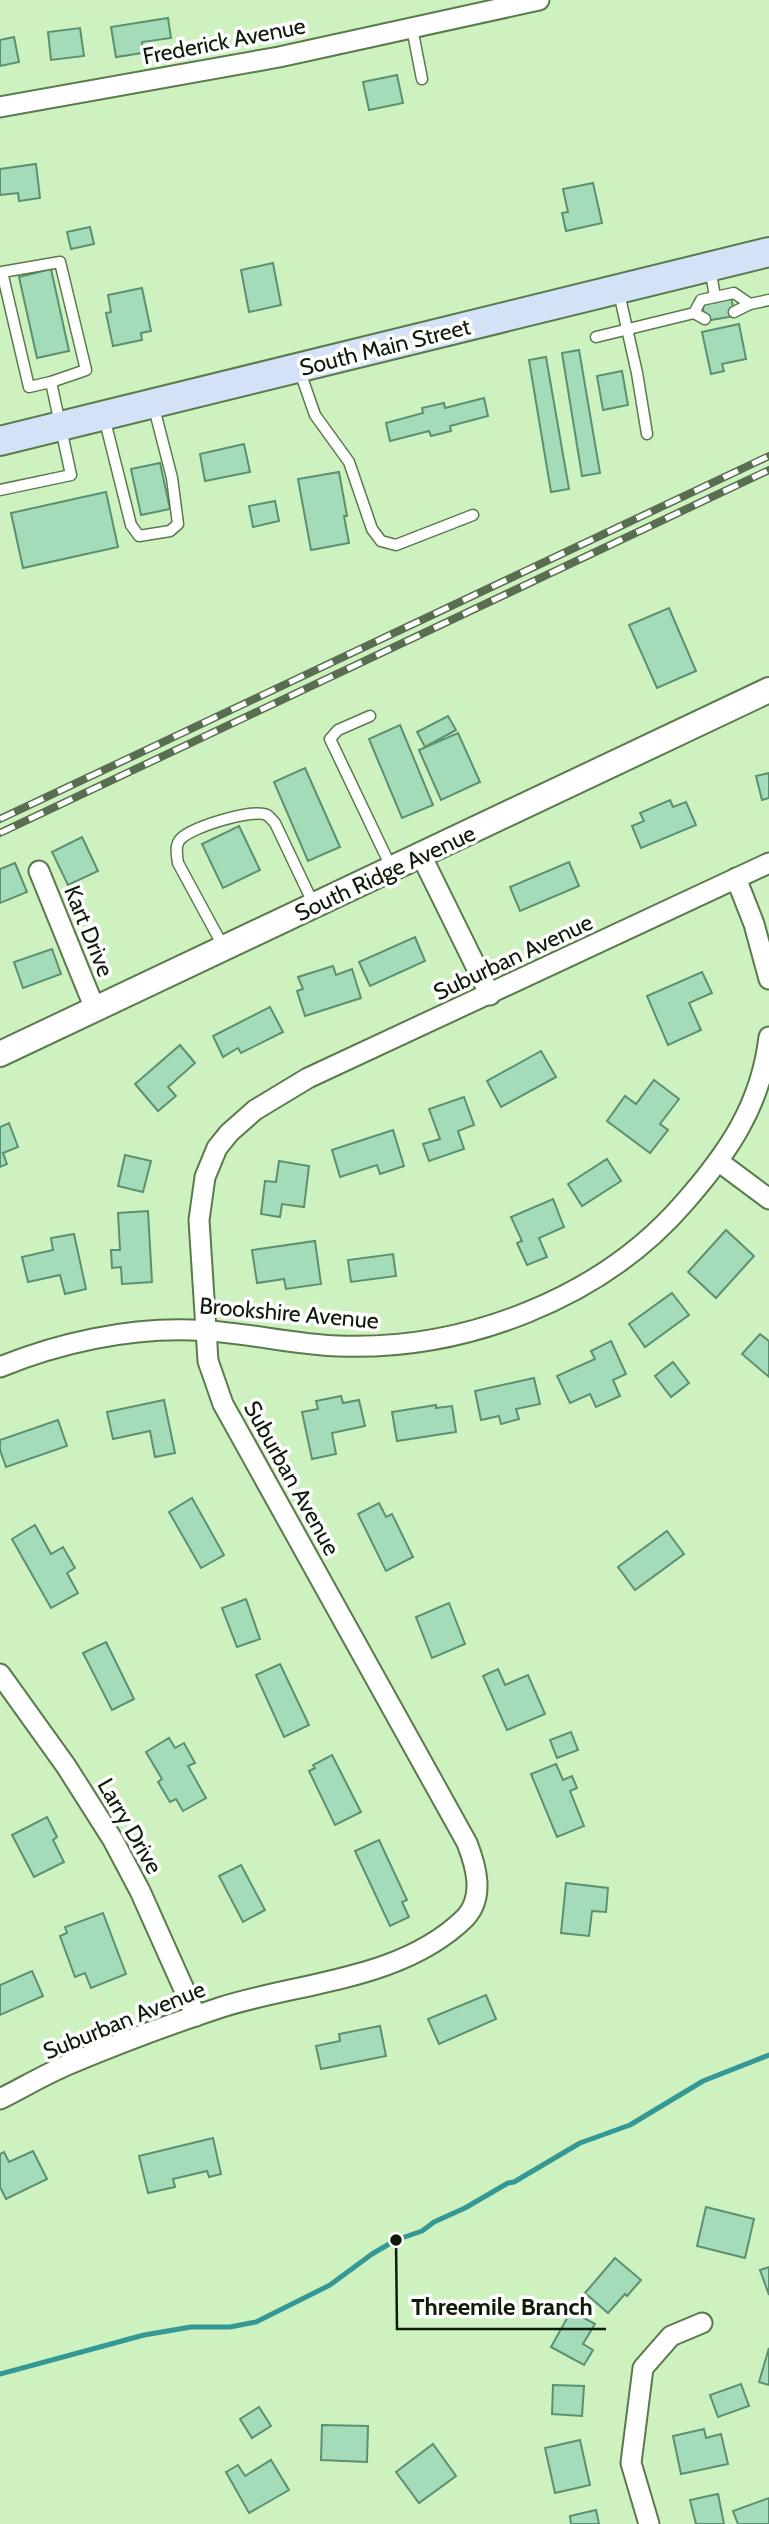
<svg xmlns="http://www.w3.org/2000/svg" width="769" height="2524" font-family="Cabin,sans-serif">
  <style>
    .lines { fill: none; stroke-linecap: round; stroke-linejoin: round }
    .stream { stroke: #349894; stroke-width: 5 }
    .building { fill: #a4dcb9; stroke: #5b9170; stroke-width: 2 }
    .service-casing { stroke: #5a7a4d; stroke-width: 13 }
    .minor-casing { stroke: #5a7a4d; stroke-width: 23 }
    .tertiary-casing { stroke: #5a7a4d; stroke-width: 28 }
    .secondary-casing { stroke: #5a7a4d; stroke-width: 32 }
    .service { stroke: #fff; stroke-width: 10 }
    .minor { stroke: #fff; stroke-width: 19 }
    .tertiary { stroke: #fff; stroke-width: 24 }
    .secondary { stroke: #d3e2f7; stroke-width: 28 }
    .rail-casing { stroke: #596e50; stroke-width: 8 }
    .rail { stroke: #fff; stroke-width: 5; stroke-dasharray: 16; stroke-linecap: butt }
    .labels { text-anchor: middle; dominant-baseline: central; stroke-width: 7; stroke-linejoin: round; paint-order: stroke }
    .street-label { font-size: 23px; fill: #0e1b09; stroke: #fff }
    .leader { fill: none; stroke: #0e1b09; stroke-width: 2.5 }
    .callout-dot { fill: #0e1b09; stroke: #fff; stroke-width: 2.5 }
    .callout-label { font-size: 24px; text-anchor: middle; font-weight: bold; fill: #0e1b09; stroke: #fff; stroke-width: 7; stroke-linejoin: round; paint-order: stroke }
  </style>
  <rect width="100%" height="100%" fill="#cef1c0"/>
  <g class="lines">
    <path class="stream" d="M0 2374 144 2335 191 2327H230L256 2322 330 2285 372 2254 396 2240 422 2231 434 2222 465 2208 508 2183 514 2182 580 2143 630 2125 703 2081 769 2055"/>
  </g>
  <g class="building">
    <path d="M168 18 171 38 142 42 143 53 116 57 111 27Z"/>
    <path d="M80 28 84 56 51 60 48 32Z"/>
    <path d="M14 37 19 62 0 66V40Z"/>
    <path d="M397 75 403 103 369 110 363 82Z"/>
    <path d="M36 164 40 198 19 201 18 193 0 195V169Z"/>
    <path d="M593 183 602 223 566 231 562 213 568 212 563 189Z"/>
    <path d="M90 227 94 244 71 249 67 232Z"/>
    <path d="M273 263 281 305 249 312 241 270Z"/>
    <path d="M51 269 69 351 37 358 19 277Z"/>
    <path d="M142 288 151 331 141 333 142 340 113 346 106 313 111 312 108 295Z"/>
    <path d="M731 297 735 316 705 321 702 303Z"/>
    <path d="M739 324 746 359 722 364 724 371 711 374 702 332Z"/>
    <path d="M579 350 600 473 582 476 562 353Z"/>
    <path d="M546 357 569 489 551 492 529 360Z"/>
    <path d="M622 371 628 405 603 410 597 376Z"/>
    <path d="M484 398 488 416 450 426 451 431 431 436 429 431 390 441 386 423 423 413 422 408 444 403 445 408Z"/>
    <path d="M244 444 250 472 205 481 200 454Z"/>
    <path d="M160 463 170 509 141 515 131 469Z"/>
    <path d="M339 472 347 516H344L349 543 311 550 298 479Z"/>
    <path d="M106 492 118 547 23 568 11 513Z"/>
    <path d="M275 501 279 521 253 527 249 506Z"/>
    <path d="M669 608 696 671 657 688 629 625Z"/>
    <path d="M448 716 456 730 425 747 417 732Z"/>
    <path d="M400 725 433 805 402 818 369 739Z"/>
    <path d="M458 733 480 782 441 800 419 750Z"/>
    <path d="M305 768 340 847 308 861 274 782Z"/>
    <path d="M769 773V798L762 800 756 776Z"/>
    <path d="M670 800 673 807 686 802 696 825 641 848 632 826 644 821 640 813Z"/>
    <path d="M239 826 260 870 223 888 202 844Z"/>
    <path d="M82 837 98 871 68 885 52 852Z"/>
    <path d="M569 862 579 886 520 911 510 887Z"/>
    <path d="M15 863 27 892 0 903V869Z"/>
    <path d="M415 937 425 961 370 986 359 962Z"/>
    <path d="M52 949 61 974 23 988 14 962Z"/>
    <path d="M333 966 336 975 352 969 361 998 305 1016 297 991 303 989 298 977Z"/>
    <path d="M702 972 712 993 689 1003 701 1030 668 1045 647 996Z"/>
    <path d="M270 1007 283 1032 241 1053 238 1048 223 1057 213 1036Z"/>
    <path d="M180 1045 195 1063 168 1087 176 1096 158 1111 135 1084Z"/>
    <path d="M541 1051 556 1077 501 1107 487 1081Z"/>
    <path d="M654 1080 679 1099 660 1124 668 1130 650 1153 607 1121 625 1096 636 1104Z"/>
    <path d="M464 1097 474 1125 458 1131 464 1149 429 1161 423 1144 440 1139 429 1109Z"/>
    <path d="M9 1123 18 1147 3 1153 7 1164 0 1167V1127Z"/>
    <path d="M393 1130 404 1166 380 1174 377 1165 340 1177 332 1150Z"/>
    <path d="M125 1155 151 1161 143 1192 118 1186Z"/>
    <path d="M607 1159 621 1181 582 1206 568 1184Z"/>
    <path d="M279 1161 309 1166 304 1207 282 1204 280 1217 261 1214 265 1181 276 1182Z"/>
    <path d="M553 1199 564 1227 539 1238 547 1257 527 1265 517 1243 522 1241 511 1217Z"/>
    <path d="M148 1211 152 1282 122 1284 121 1267 112 1268 111 1250H120L118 1213Z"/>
    <path d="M726 1230 754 1256 716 1298 688 1272Z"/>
    <path d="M74 1234 86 1289 65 1294 60 1275 28 1282 22 1257 53 1250 51 1238Z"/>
    <path d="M315 1241 321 1284 286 1289 284 1279 257 1283 252 1250Z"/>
    <path d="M393 1254 396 1276 351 1282 348 1260Z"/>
    <path d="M672 1293 689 1315 645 1347 629 1324Z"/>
    <path d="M760 1334 769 1341V1377L742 1354Z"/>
    <path d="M611 1341 626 1374 613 1380 620 1396 596 1407 590 1394 570 1403 557 1376 595 1359 591 1351Z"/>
    <path d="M673 1362 689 1383 671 1397 655 1376Z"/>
    <path d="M534 1378 540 1404 516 1409 519 1419 501 1424 499 1416 481 1420 475 1391Z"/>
    <path d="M341 1396 343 1403 359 1400 365 1426 332 1433 336 1454 312 1459 302 1412 318 1409 316 1401Z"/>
    <path d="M164 1400 175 1453 155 1457 150 1431 113 1439 107 1412Z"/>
    <path d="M436 1405V1408L452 1406 456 1432 397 1441 392 1412Z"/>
    <path d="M58 1420 67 1446 6 1467 0 1450V1440Z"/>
    <path d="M192 1498 224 1555 201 1568 169 1512Z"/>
    <path d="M379 1503 386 1517 392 1514 413 1557 386 1571 358 1514Z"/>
    <path d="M35 1525 51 1554 63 1547 75 1568 67 1573 78 1593 51 1608 12 1539Z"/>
    <path d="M667 1531 684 1554 635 1590 618 1567Z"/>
    <path d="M246 1599 260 1639 237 1647 222 1608Z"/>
    <path d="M449 1603 465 1644 432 1658 416 1617Z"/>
    <path d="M106 1642 134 1699 112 1710 83 1653Z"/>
    <path d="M280 1664 309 1725 284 1737 256 1675Z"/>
    <path d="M498 1669 505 1685 528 1675 545 1714 507 1730 483 1676Z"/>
    <path d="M571 1732 578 1750 557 1758 550 1740Z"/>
    <path d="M169 1738 175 1748 184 1743 195 1763 188 1766 206 1798 183 1811 176 1799 170 1802 158 1782 162 1779 146 1752Z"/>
    <path d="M332 1755 361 1812 335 1825 309 1771 315 1768 313 1765Z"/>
    <path d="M556 1764 563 1780 572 1776 577 1788 570 1791 584 1826 557 1837 531 1774Z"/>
    <path d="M47 1817 57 1837 53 1840 64 1862 34 1877 12 1835Z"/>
    <path d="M379 1840 407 1900 402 1902 409 1917 390 1926 355 1851Z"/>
    <path d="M241 1865 265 1910 243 1922 219 1876Z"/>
    <path d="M566 1883 608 1888 606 1912 592 1911 589 1936 561 1933Z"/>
    <path d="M103 1913 126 1974 91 1988 85 1973 75 1977 60 1936 67 1933 65 1927Z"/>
    <path d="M32 1971 43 1996 0 2015V1985Z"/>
    <path d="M486 1995 496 2019 439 2044 428 2019Z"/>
    <path d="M380 2026 386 2056 321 2069 316 2046 340 2041 339 2034Z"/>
    <path d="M213 2138 221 2174 209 2177 207 2171 173 2179 175 2187 148 2193 139 2156Z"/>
    <path d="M33 2151 47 2179 6 2199 0 2187V2154L4 2152 9 2162Z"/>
    <path d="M706 2207 754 2219 745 2258 697 2246Z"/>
    <path d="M615 2258 641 2280 627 2296 625 2294 608 2313 585 2293Z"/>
    <path d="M769 2267V2295L760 2270Z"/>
    <path d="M571 2311 595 2324 583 2344 593 2350 584 2365 551 2347Z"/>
    <path d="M769 2348V2385L759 2382Z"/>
    <path d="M741 2384 749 2406 718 2417 710 2395Z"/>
    <path d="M553 2385 584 2386 582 2416 552 2414Z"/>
    <path d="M259 2407 271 2426 252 2438 240 2419Z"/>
    <path d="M322 2425 368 2426 367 2462 321 2460Z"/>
    <path d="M704 2429 706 2438 721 2434 728 2464 681 2474 673 2436Z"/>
    <path d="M580 2440 590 2485 555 2493 545 2448Z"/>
    <path d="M433 2444 456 2476 419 2503 396 2472Z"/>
    <path d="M271 2460 289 2490 249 2513 226 2472 238 2465 245 2476Z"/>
    <path d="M718 2494 724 2524H696L690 2500Z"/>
    <path d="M769 2498V2524H738L733 2511Z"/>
    <path d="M596 2510 599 2524H571L570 2516Z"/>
  </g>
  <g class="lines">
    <defs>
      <g id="service">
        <path d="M412 28 422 79"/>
        <path d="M710 267 715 297"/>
        <path d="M619 293 637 373 647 434"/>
        <path d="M734 312 750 304 769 300"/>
        <path d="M694 313 701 300 734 293 750 304"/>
        <path d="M596 337 694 313 705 319"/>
        <path d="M299 369 315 415 349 462 372 529 381 541 396 545 473 515"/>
        <path d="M104 417 131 525 139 536 170 531 178 524 172 478 153 404"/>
        <path d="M0 490 71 475 51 382 29 387 2 272 60 262 86 370 51 382"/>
        <path d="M370 716 338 730 330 739 392 869"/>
        <path d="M223 946 178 863C177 856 175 847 179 841 187 828 253 808 267 815 270 817 272 820 275 823L314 905"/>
      </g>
      <g id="minor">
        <path d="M0 107 279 57 539 0"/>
        <path d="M421 855 490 995"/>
        <path d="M39 871 95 1009"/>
        <path d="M736 878 754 924 769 979"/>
        <path d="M718 1161 769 1199"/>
        <path d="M0 1367C59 1343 127 1328 191 1330 240 1331 289 1344 338 1346 464 1351 601 1299 684 1203 728 1153 761 1105 769 1037"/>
        <path d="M0 1674 66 1766 113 1840 140 1891 196 2016"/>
        <path d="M0 2099C22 2088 44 2075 67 2065 117 2044 170 2024 222 2007 301 1982 402 1980 465 1918 485 1897 476 1866 467 1843L223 1404 208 1361 199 1220 205 1177 217 1148 229 1133 255 1110 308 1078 769 863"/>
        <path d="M649 2524 631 2463 643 2368 671 2336 702 2323"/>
      </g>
      <path id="tertiary" d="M0 1054 769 690"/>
      <path id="secondary" d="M0 441 769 252"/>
    </defs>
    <use href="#service" class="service-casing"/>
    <use href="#minor" class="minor-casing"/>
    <use href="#tertiary" class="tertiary-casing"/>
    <use href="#secondary" class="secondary-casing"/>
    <use href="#service" class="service"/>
    <use href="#minor" class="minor"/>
    <use href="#tertiary" class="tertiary"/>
    <use href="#secondary" class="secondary"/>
    <defs>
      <g id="rail">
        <path d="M0 819 769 456"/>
        <path d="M0 833 769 470"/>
      </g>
    </defs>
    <use href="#rail" class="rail-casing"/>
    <use href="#rail" class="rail"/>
  </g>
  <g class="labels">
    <g class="street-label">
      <text transform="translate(224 41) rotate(-11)">Frederick Avenue</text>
      <text transform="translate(385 347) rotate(-14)">South Main Street</text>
      <text transform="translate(385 873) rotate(-25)">South Ridge Avenue</text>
      <text transform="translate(89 931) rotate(68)">Kart Drive</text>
      <text transform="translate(513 957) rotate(-25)">Suburban Avenue</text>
      <text transform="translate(289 1313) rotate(5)">Brookshire Avenue</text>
      <text transform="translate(292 1478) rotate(61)">Suburban Avenue</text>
      <text transform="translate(130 1826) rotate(60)">Larry Drive</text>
      <text transform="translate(124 2020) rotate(-22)">Suburban Avenue</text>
    </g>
  </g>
  <path class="leader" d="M396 2240L397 2329H606"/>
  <circle class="callout-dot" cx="396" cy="2240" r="7"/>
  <g class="callout-label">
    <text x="502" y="2315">Threemile Branch</text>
  </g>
</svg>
